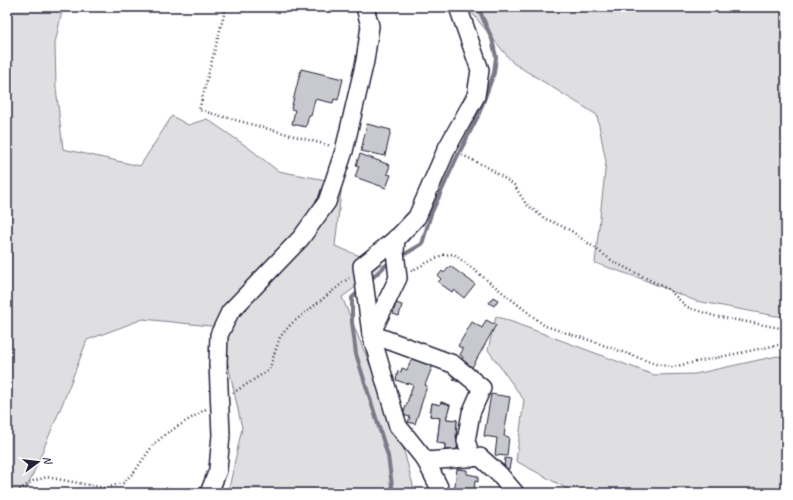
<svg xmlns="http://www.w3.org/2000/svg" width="793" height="500" font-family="Caveat,sans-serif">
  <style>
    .green { fill: #dfdfe2; stroke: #80808e }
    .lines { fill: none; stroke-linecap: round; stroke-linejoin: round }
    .stream { stroke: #7a7a88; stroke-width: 4 }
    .building { fill: #c8c8cf; stroke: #22223b }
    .minor-casing { stroke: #22223b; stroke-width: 20 }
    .path { stroke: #22223b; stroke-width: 2.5; stroke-dasharray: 1 3; stroke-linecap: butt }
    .minor { stroke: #fff; stroke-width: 17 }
    .minor-bridge-casing { stroke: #22223b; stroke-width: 20; stroke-linecap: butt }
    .minor-bridge { stroke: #fff; stroke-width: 17 }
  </style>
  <rect width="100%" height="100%" fill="#fff"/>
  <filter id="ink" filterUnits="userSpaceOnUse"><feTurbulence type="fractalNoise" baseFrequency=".025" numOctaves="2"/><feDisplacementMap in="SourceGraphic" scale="8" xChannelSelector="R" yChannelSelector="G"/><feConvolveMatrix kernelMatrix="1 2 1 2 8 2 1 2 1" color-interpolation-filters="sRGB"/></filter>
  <g filter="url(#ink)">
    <g class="green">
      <path d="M7 7H63L55 43 56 87 63 149 140 166 172 116 188 125 207 119 249 148 278 171 342 183 335 246 385 266 342 297 402 443 415 493H228L242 428 220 327 143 319 87 340 64 400 25 493H7Z"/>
      <path d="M467 7H786V316H776L696 301 642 279 595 263 606 162 597 115 513 63Z"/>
      <path d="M496 316 654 375 695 374 777 356 786 358V493H575L516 461 524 400 488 350Z"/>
    </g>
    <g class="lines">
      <g class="stream">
        <path d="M400 257 422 244 431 214 457 157 478 116 494 73 496 57 492 39 478 7"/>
        <path d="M369 281 385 266 391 262"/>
        <path d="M360 290 352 298V322L356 354 388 456 393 493"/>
      </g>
    </g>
    <g class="building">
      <path d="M301 69 343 79 338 100 334 99 333 103 315 99 311 116 309 115 306 127 292 124 295 110 291 109Z"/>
      <path d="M367 124 391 130 385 156 361 151Z"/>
      <path d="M360 154 390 165 387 174 391 175 386 188 355 177 359 166 356 165Z"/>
      <path d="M450 266 475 284 464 298 454 290 452 292 438 282 441 279 438 276 442 271 444 273Z"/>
      <path d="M493 297 498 300 494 306 489 303Z"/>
      <path d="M396 303 402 305 399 316 393 314Z"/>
      <path d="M486 320 496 325 470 371 459 365 463 357 460 355 463 349 458 346 472 322 482 328Z"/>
      <path d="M414 353 435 360 425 385 427 386 415 424 408 422 410 417 403 415 413 385 408 383 407 384 396 380 398 371 401 372 402 368 407 370Z"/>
      <path d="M454 376 461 379 459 382 453 380Z"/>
      <path d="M491 394 510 397 504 436 509 437 507 456 495 455 497 438 484 436Z"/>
      <path d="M441 402 450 405 446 419 457 420 456 439 458 440 457 449H458V455L452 454V450H445V444L437 443 440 418 430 416 432 403 440 405Z"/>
      <path d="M441 402 450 405 446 419 457 420 456 439 458 440 457 449H458V455L452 454V450H445V444L437 443 440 418 430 416 432 403 440 405Z"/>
      <path d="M505 458 511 459 509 469 504 468Z"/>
      <path d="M457 469 467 470V474L478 476V482L475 481 474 493H454Z"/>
    </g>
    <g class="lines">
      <defs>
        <g id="minor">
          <path d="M396 238 395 252 398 278 371 334 453 364 482 388 471 413 466 441 472 458"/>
          <path d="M218 364 219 335 230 312 301 238 327 202 344 151 365 61 370 26 365 7"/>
          <path d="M426 461 480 457 499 474 515 493"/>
          <path d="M209 493 218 470 221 435"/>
          <path d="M440 493 439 487 426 461 398 426 371 334 362 266 398 237 417 217 447 148 476 96 480 70 458 7"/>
        </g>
      </defs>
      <use href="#minor" class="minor-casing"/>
      <g class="path">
        <path d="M226 7 199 110 331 146"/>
        <path d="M462 155 489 168 514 185 526 204 544 218 570 230 614 262 668 289 687 307 714 316 786 329"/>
        <path d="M411 271 442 255 454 254 545 326 592 341 656 364 672 367 778 345"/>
        <path d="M233 393 269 370 280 337 291 324 349 278"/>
        <path d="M17 493 19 490 33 481 47 477 104 488 123 483 135 471 153 445 167 433 206 409"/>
      </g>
      <use href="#minor" class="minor"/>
      <defs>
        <path id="minor-bridge" d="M218 364 221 435"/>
      </defs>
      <use href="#minor-bridge" class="minor-bridge-casing"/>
      <use href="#minor-bridge" class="minor-bridge"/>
    </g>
  </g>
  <rect width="793" height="500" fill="none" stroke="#fff" stroke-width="24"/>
  <rect x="12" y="12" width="769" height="476" fill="none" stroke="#22223b" stroke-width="1.5" filter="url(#ink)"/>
  <g transform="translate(38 462) rotate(75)" stroke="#ffffff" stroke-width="3" paint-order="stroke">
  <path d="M0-3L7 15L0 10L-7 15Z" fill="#22223b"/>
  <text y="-6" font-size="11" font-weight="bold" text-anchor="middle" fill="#22223b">N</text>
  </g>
</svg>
